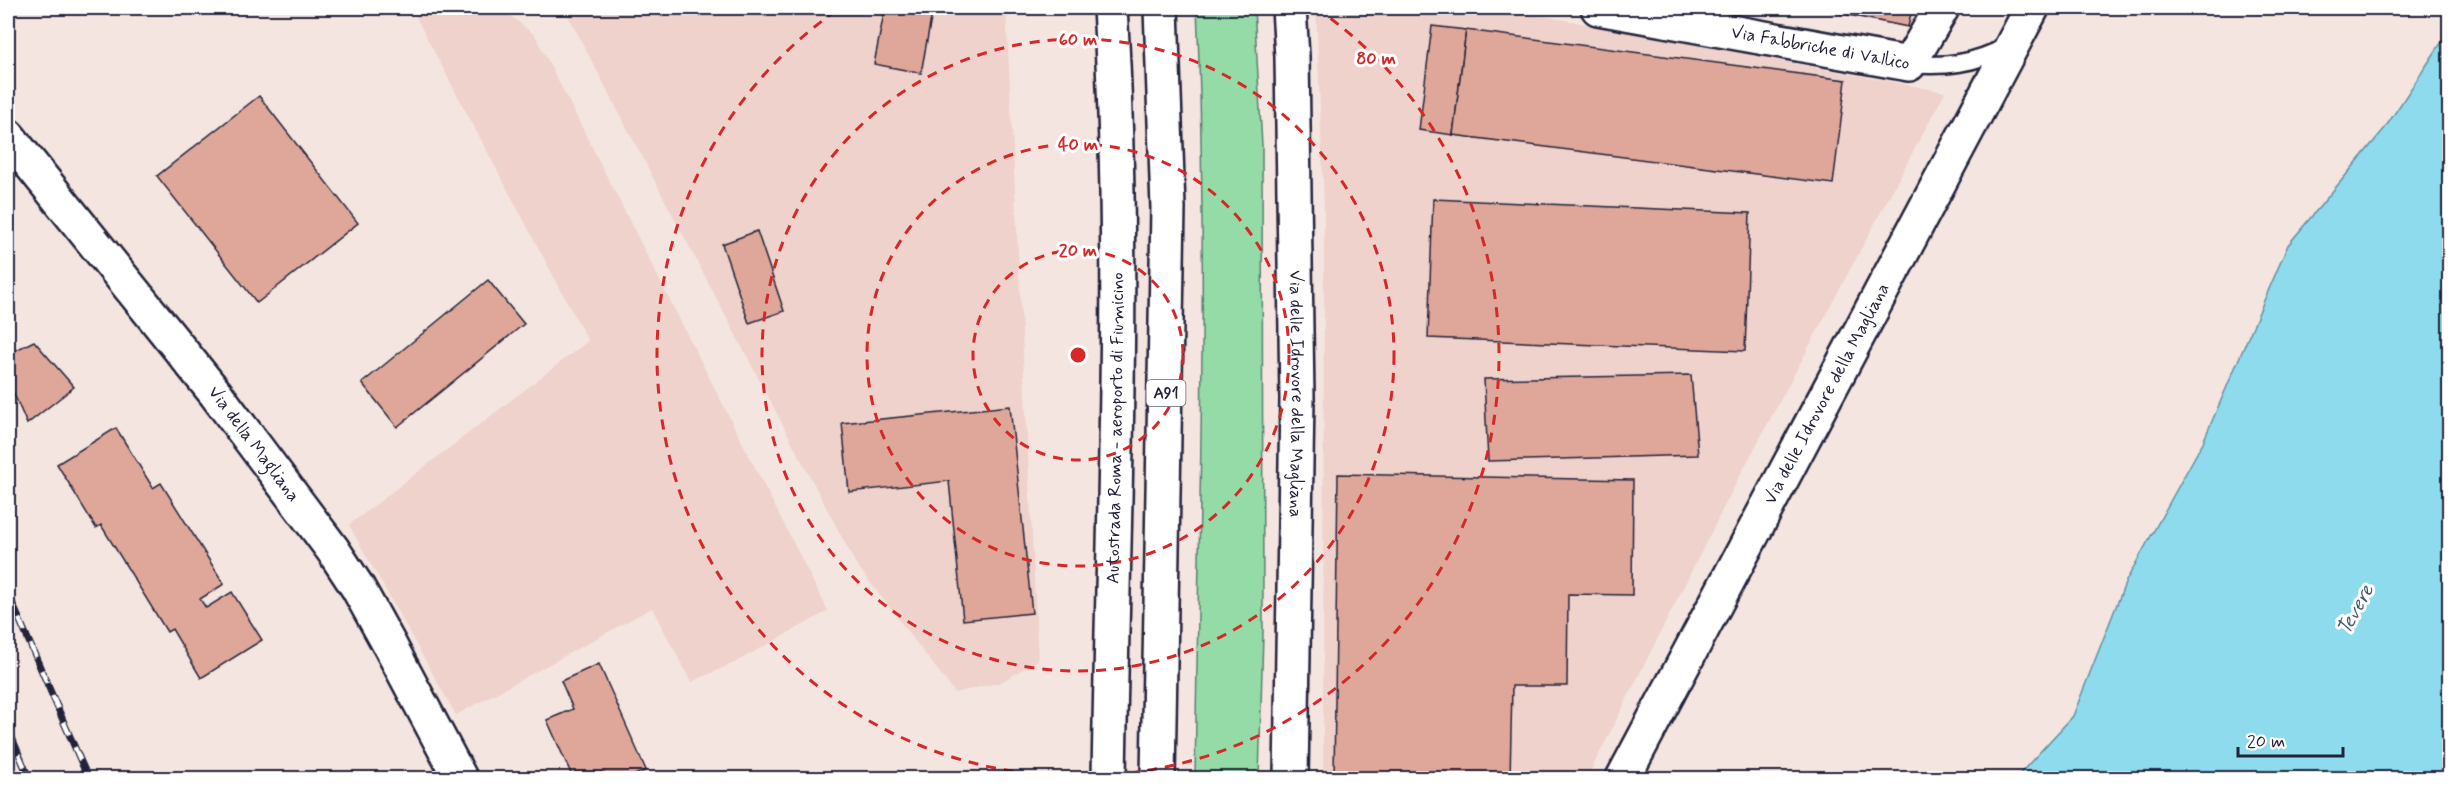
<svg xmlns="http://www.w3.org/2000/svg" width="2457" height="786" font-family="Mynerve,sans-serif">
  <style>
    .built { fill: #eed2cb }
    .green { fill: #95dba8; stroke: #5c7e72; stroke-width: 1.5 }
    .water { fill: #8ddbec; stroke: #6291a5; stroke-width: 1.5 }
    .building { fill: #dfa799; stroke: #22223b; stroke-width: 1.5 }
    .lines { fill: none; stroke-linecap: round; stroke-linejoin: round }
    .lane-casing { stroke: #22223b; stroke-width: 21 }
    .street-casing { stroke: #22223b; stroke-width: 38 }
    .highway-casing { stroke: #22223b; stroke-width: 38 }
    .lane { stroke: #fff; stroke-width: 16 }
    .street { stroke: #fff; stroke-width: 33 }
    .highway { stroke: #fff; stroke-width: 33 }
    .rail-casing { stroke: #22223b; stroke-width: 7 }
    .rail { stroke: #fff; stroke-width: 4.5; stroke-dasharray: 14; stroke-linecap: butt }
    .ring { fill: none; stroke: #d62828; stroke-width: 3; stroke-dasharray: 10 8 }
    .labels { text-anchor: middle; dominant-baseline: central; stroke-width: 6; stroke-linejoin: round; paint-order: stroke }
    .shield { fill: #fff; stroke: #646476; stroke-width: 1.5 }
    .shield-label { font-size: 16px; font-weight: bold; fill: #22223b }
    .street-label { font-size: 18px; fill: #22223b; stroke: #fff }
    .water-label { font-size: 20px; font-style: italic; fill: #425a70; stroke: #fff }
    .centre { fill: #d62828; stroke: #fff; stroke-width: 3 }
    .ring-label { font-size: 18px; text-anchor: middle; font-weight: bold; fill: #d62828; stroke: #fff; stroke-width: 6; stroke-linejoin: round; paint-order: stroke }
  </style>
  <rect width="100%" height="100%" fill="#f5e5e0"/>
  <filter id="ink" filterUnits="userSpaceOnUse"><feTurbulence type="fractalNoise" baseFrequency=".0167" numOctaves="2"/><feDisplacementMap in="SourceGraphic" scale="12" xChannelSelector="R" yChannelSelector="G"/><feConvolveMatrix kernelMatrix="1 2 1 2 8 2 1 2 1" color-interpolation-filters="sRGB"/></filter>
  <g filter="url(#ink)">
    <g class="built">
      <path d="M411 8H500L535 35 828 611 734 663 691 682 652 608 456 715 349 525 588 341Z"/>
      <path d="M564 8H1006L1038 660 1001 682 955 693 856 564Z"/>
      <path d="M1316 8H1501L1945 92 1736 483 1587 778H1323L1324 207Z"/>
      <path d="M1814 8H1924L1908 27Z"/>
    </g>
    <path class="green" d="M1197 8H1254L1262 145 1263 633 1259 778H1195C1199 522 1208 264 1197 8Z"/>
    <path class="water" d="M2449 31V768L2443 778H2016L2073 716 2126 581 2203 442 2288 245 2385 128Z"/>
    <g class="building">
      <path d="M885 8H933L921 73 874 64Z"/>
      <path d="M1814 8H1912L1908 27Z"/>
      <path d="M1432 26 1466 30 1453 135 1419 130Z"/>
      <path d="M1466 30 1846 80 1833 184 1453 135Z"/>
      <path d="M259 96 358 223 257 303 157 176Z"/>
      <path d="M1433 199 1750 213 1745 351 1428 338Z"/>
      <path d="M757 231 784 311 749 323 722 244Z"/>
      <path d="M488 280 524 324 397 427 362 383Z"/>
      <path d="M34 341 74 387 27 424 8 380V354Z"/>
      <path d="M1691 375 1698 455 1488 461 1484 379Z"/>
      <path d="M1010 406 1032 613 963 620 949 481 849 492 842 423Z"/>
      <path d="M116 428 153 488 161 483 224 584 200 599 206 608 232 592 262 640 201 678 172 629 167 632 101 525 96 528 57 464Z"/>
      <path d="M1338 474 1633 480 1632 595 1568 594 1567 686H1512L1510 778H1334Z"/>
      <path d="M599 664 646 770 628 778H573L547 720 573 709 561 681Z"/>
    </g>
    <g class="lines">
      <defs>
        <path id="lane" d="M1909 64C1945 67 1975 64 2007 46"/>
        <g id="street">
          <path id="s1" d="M1289 8 1292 57 1297 399 1291 778"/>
          <path id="s2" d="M1598 8 1909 64 1942 8"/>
          <path id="s3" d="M8 136 216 394 333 550 358 588 389 644 460 778"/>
          <path id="s4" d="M1623 778 2032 8"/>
        </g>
        <g id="highway">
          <path id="s5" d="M1109 778C1113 522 1126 264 1110 8"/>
          <path d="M1158 778 1168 208 1161 8"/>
        </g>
      </defs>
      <use href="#lane" class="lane-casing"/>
      <use href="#street" class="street-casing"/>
      <use href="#highway" class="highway-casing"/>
      <use href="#lane" class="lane"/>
      <use href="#street" class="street"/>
      <use href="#highway" class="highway"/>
      <defs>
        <g id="rail">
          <path d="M8 593 88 778"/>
          <path d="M8 728 29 778"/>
        </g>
      </defs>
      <use href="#rail" class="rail-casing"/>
      <use href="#rail" class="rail"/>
    </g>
  </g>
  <g class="ring">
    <circle cx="1078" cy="355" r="105"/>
    <circle cx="1078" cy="355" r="211"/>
    <circle cx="1078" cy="355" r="316"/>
    <path d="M1316 8A421 421 0 1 1 840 8"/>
  </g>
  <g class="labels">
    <rect class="shield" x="1146.5" y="380" width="39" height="26" rx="4.5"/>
    <g class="shield-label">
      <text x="1166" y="393">A91</text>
    </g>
    <g class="street-label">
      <text stroke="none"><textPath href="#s2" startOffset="226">Via Fabbriche di Vallico</textPath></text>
      <text stroke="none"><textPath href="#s1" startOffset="386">Via delle Idrovore della Magliana</textPath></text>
      <text stroke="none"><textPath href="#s4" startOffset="435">Via delle Idrovore della Magliana</textPath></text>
      <text stroke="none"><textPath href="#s5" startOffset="350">Autostrada Roma - aeroporto di Fiumicino</textPath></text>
      <text stroke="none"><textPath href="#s3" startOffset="394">Via della Magliana</textPath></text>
    </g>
    <g class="water-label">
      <text transform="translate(2356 610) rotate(-61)">Tevere</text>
    </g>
  </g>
  <circle cx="1078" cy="355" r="9" class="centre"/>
  <g class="ring-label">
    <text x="1078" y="45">60 m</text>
    <text x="1376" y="64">80 m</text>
    <text x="1078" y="150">40 m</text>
    <text x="1078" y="256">20 m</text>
  </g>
  <rect width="2457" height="786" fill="none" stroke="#fff" stroke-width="30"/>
  <rect x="15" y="15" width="2427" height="756" fill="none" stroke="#22223b" stroke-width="2" filter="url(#ink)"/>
  <path d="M2238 747v9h105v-9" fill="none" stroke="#22223b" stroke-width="3"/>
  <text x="2247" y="747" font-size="18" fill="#22223b" stroke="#ffffff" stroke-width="4.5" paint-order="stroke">20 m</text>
</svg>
